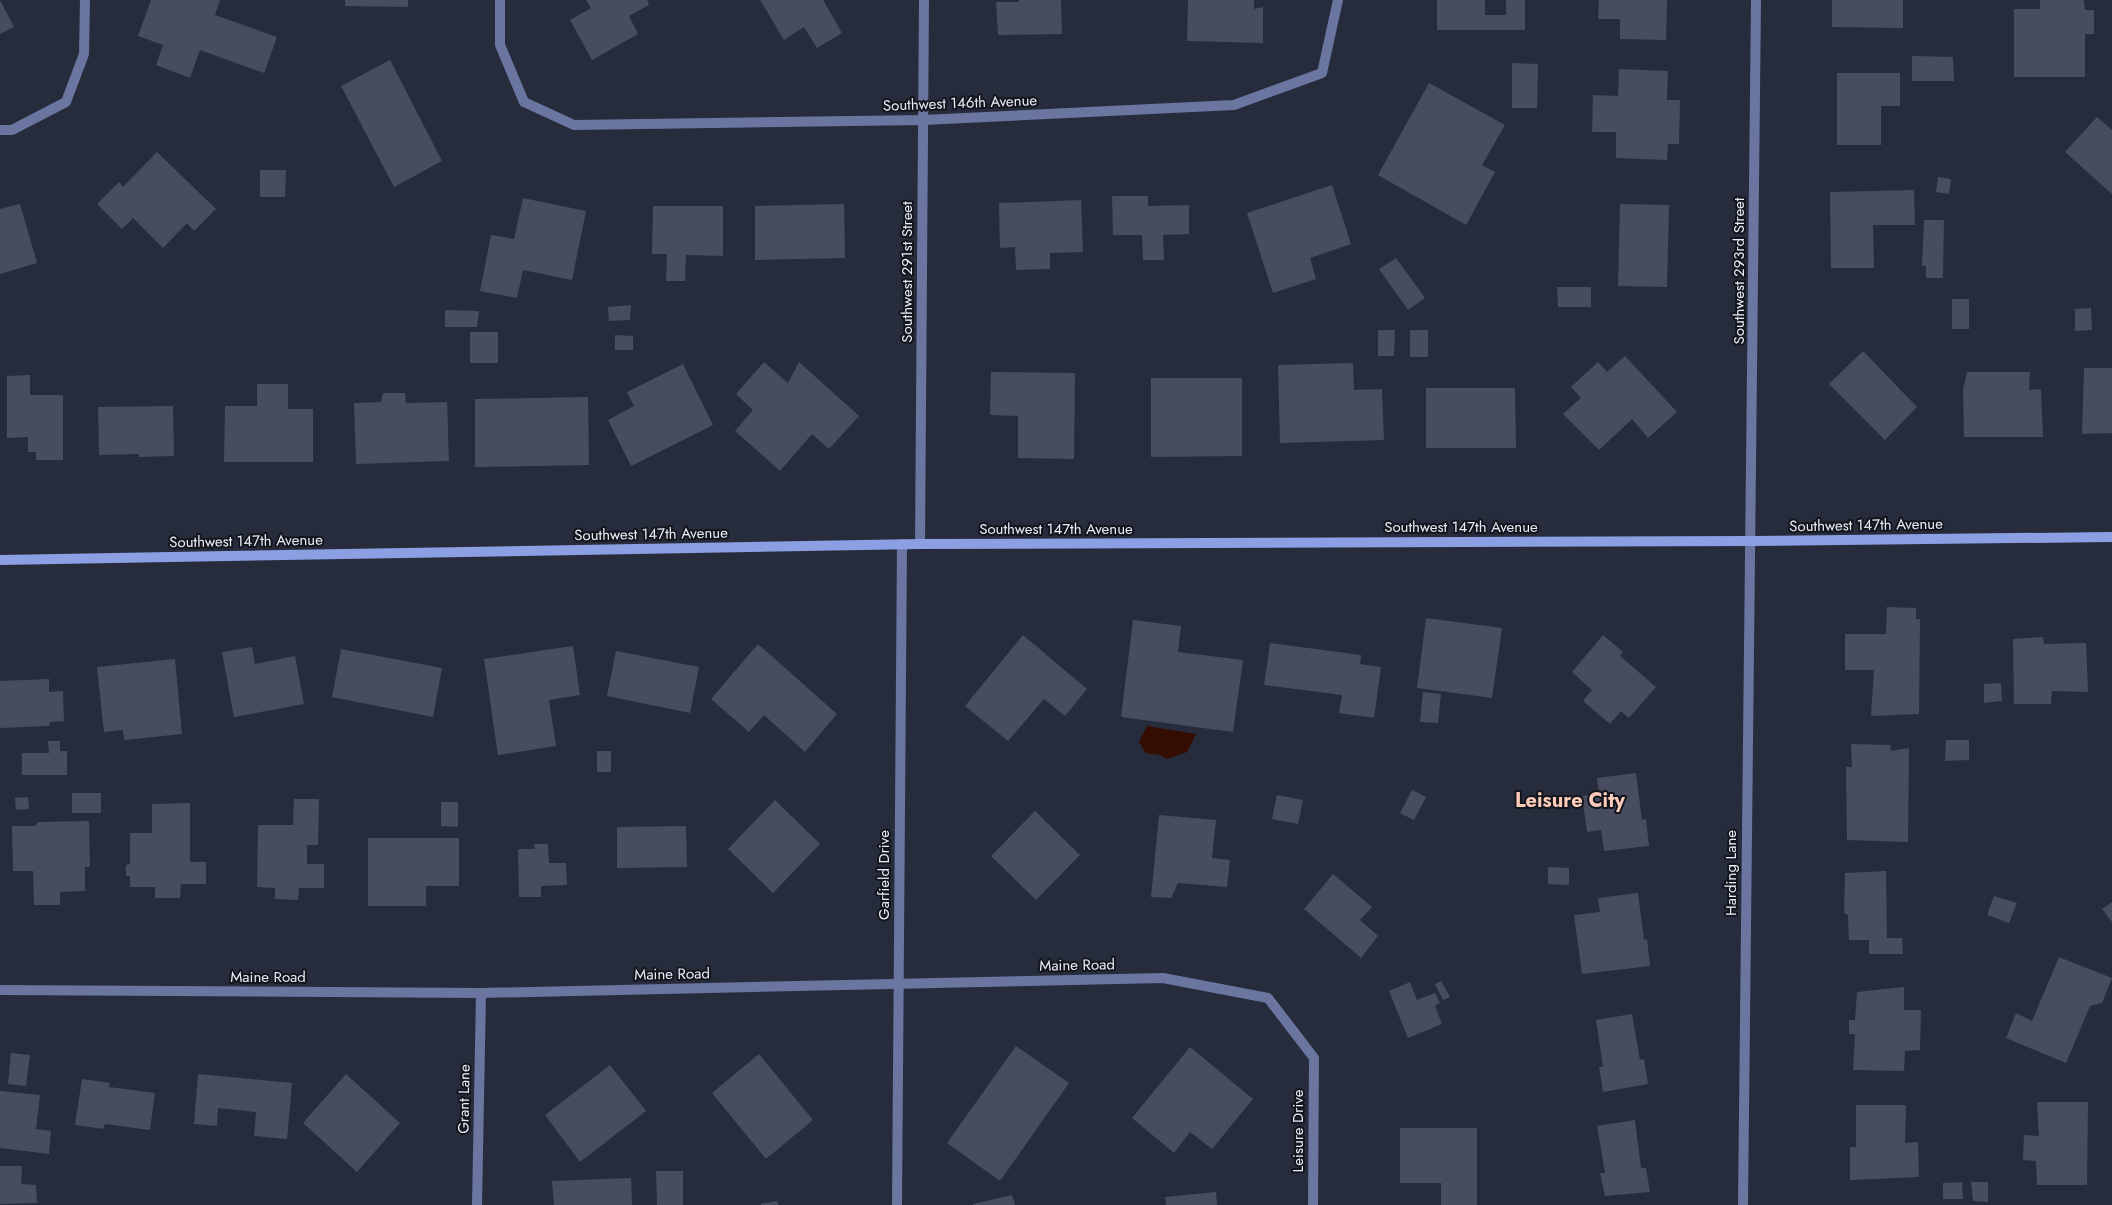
<svg xmlns="http://www.w3.org/2000/svg" width="2112" height="1205" font-family="Jost,sans-serif">
  <style>
    .water { fill: #350c00 }
    .building { fill: #474c5f }
    .lines { fill: none; stroke-linecap: round; stroke-linejoin: round }
    .street { stroke: #6a76a0; stroke-width: 10 }
    .secondary { stroke: #8c9fe2; stroke-width: 10 }
    .labels { text-anchor: middle; dominant-baseline: central; stroke-width: 4; stroke-linejoin: round; paint-order: stroke }
    .street-label { font-size: 15px; fill: #e9ecf8; stroke: #12151c }
    .district-label { font-size: 20px; font-weight: bold; fill: #fccbba; stroke: #12151c }
  </style>
  <rect width="100%" height="100%" fill="#272c3d"/>
  <path class="water" d="M1147 726 1196 734 1187 752 1167 759 1160 755 1146 753 1139 742Z"/>
  <g class="building">
    <path d="M0 0 14 27 0 34Z"/>
    <path d="M151 0H220L215 15 277 37 264 73 200 50 190 78 156 65 163 45 138 36Z"/>
    <path d="M345 0H408V7L345 6Z"/>
    <path d="M586 0H647L649 5 629 16 638 34 592 60 570 20 591 8Z"/>
    <path d="M760 0H823L842 33 817 48 804 27 784 40Z"/>
    <path d="M1019 0H1061L1062 34 998 35 996 2H1019Z"/>
    <path d="M1188 0H1254V9L1263 7V43L1187 41Z"/>
    <path d="M1437 0H1485V15H1506V0H1525V30H1437Z"/>
    <path d="M1599 0H1667L1666 40 1620 39V19H1598Z"/>
    <path d="M1832 0H1903V28L1832 27Z"/>
    <path d="M2040 0H2084L2085 10H2094V34H2085V77H2014V9H2040Z"/>
    <path d="M1912 56 1953 57 1954 81H1912Z"/>
    <path d="M390 60 442 161 394 187 341 86Z"/>
    <path d="M1512 63 1538 64 1537 108H1512Z"/>
    <path d="M1619 69 1668 71 1667 100H1680L1679 144H1668L1667 160 1616 158V132H1592L1593 95 1618 96Z"/>
    <path d="M1837 73H1900V106H1881V145H1837Z"/>
    <path d="M1429 83 1505 125 1482 165 1495 172 1466 225 1378 175Z"/>
    <path d="M2097 117 2112 130V194L2065 152Z"/>
    <path d="M157 152 216 209 194 231 187 223 163 248 133 218 122 229 97 204 119 182 123 187Z"/>
    <path d="M260 170H286L285 197H260Z"/>
    <path d="M1938 177 1951 179 1949 194 1936 192Z"/>
    <path d="M1332 185 1351 244 1310 258 1316 279 1273 293 1247 213Z"/>
    <path d="M1914 190 1915 225H1873L1874 268H1831L1830 192Z"/>
    <path d="M1112 196H1148V206L1189 205V234L1163 235 1164 260H1143L1142 235H1113Z"/>
    <path d="M523 198 586 211 572 280 523 270 517 298 480 291 491 235 514 239Z"/>
    <path d="M1081 200 1083 252 1050 253V269L1016 270 1015 247 1000 248 999 203Z"/>
    <path d="M20 204 37 263 0 274V209Z"/>
    <path d="M844 204 845 258 755 260V206Z"/>
    <path d="M1620 204 1669 205 1667 287 1618 286Z"/>
    <path d="M653 206H723V256L686 255 685 281H666L667 254H652Z"/>
    <path d="M1924 220H1944L1943 278H1926V266H1922Z"/>
    <path d="M1396 258 1425 298 1408 310 1379 269Z"/>
    <path d="M1557 287H1591V307H1558Z"/>
    <rect x="1952" y="299" width="17" height="30"/>
    <path d="M631 305 630 320 609 321 608 307Z"/>
    <path d="M2091 308 2092 330 2075 331V309Z"/>
    <path d="M445 310 479 311 477 327H445Z"/>
    <path d="M1378 330H1395L1394 356H1378Z"/>
    <rect x="1410" y="330" width="18" height="27"/>
    <rect x="470" y="332" width="28" height="31"/>
    <path d="M615 335 633 336V350H615Z"/>
    <path d="M1863 351 1917 407 1885 440 1829 384Z"/>
    <path d="M1625 356 1677 412 1648 438 1632 419 1599 450 1563 414 1581 398 1571 387 1598 362 1607 372Z"/>
    <path d="M764 362 788 383 799 362 859 416 829 449 812 434 780 471 735 431 753 410 736 394Z"/>
    <path d="M1353 363 1354 390 1382 389 1384 440 1280 443 1278 365Z"/>
    <path d="M683 364 713 425 631 466 608 420 634 406 627 392Z"/>
    <path d="M2084 368H2112V433L2082 434Z"/>
    <path d="M991 372 1075 373 1074 459 1018 458V416L990 415Z"/>
    <path d="M1967 372H2030L2029 390 2041 389 2043 437H1964L1963 390Z"/>
    <path d="M30 375V395H63V460H36V452H28V437L7 438V376Z"/>
    <path d="M1151 378H1242V456L1151 457Z"/>
    <path d="M257 384H288V409H313V462H224L225 406H257Z"/>
    <path d="M1426 388H1515L1516 448H1426Z"/>
    <path d="M383 393H405L406 403 447 402 449 461 356 464 354 403 381 402Z"/>
    <path d="M588 397 589 465 475 467V399Z"/>
    <path d="M173 406 174 456 139 457V454L99 455 98 407Z"/>
    <path d="M1887 607 1916 608V619H1920L1919 714 1871 716 1874 670H1845V634H1886Z"/>
    <path d="M1426 618 1502 628 1492 698 1417 688Z"/>
    <path d="M1133 620 1181 626 1178 652 1243 660 1233 732 1121 717Z"/>
    <path d="M1023 635 1087 689 1065 716 1044 699 1008 741 965 706Z"/>
    <path d="M1603 635 1623 652 1620 656 1656 687 1629 718 1621 711 1610 724 1583 701 1592 690 1572 672Z"/>
    <path d="M2043 637 2044 644 2086 643 2088 692 2052 691 2051 704H2014L2013 639Z"/>
    <path d="M1270 643 1361 655 1360 664 1381 667 1374 718 1339 713 1342 695 1264 685Z"/>
    <path d="M758 644 837 714 805 752 764 715 749 732 711 699Z"/>
    <path d="M573 646 580 695 549 700 556 746 498 755 484 659Z"/>
    <path d="M252 647 255 664 295 656 304 704 234 717 222 652Z"/>
    <path d="M341 649 442 668 433 717 332 697Z"/>
    <path d="M616 651 699 667 690 713 607 696Z"/>
    <path d="M175 659 182 734 124 740 123 730 104 732 97 667Z"/>
    <path d="M49 679V692L63 691 64 721 50 722 49 726 0 728V681Z"/>
    <path d="M2001 683 2002 701 1984 703V684Z"/>
    <path d="M1423 692 1441 694 1438 723 1420 722Z"/>
    <path d="M1946 740H1969V760L1945 761Z"/>
    <path d="M48 741H60V751H67V775H22V753H49Z"/>
    <path d="M1851 744 1891 745 1890 751 1909 748 1908 842 1847 840 1846 767H1852Z"/>
    <rect x="597" y="751" width="14" height="21"/>
    <path d="M1636 773 1642 820 1646 819 1649 846 1604 851 1601 830 1587 832 1582 796 1599 794 1597 778Z"/>
    <path d="M1412 790 1426 797 1414 820 1400 813Z"/>
    <rect x="72" y="793" width="29" height="20"/>
    <path d="M1277 795 1303 800 1298 824 1272 819Z"/>
    <path d="M28 797 29 809 16 810 15 798Z"/>
    <path d="M294 799H319L318 845H307V864H324V888H299L298 900 275 899V888L257 887 258 825H293Z"/>
    <path d="M775 800 820 844 773 893 728 849Z"/>
    <path d="M441 802H458V827L441 826Z"/>
    <path d="M190 803V862H206V884H181L180 898H155V887H130V876H126V865L130 864V833H152V804Z"/>
    <path d="M1035 811 1080 855 1036 900 991 856Z"/>
    <path d="M1159 815 1216 820 1212 858 1230 860 1227 887 1178 883 1171 898 1151 897Z"/>
    <path d="M89 821 90 867H85V891L60 892V905H34L33 871H13L12 826H36L38 822Z"/>
    <path d="M686 826 687 867 617 868V827Z"/>
    <path d="M368 838H459V886H426V906H368Z"/>
    <path d="M534 844H548L549 863H566L567 885 541 886V897H519L518 849H535Z"/>
    <path d="M1548 867 1569 868V885L1548 884Z"/>
    <path d="M1886 871 1887 938H1902L1903 954H1869V940H1849L1848 915 1844 913 1845 873Z"/>
    <path d="M1333 874 1372 907 1360 920 1378 936 1361 958 1304 909Z"/>
    <path d="M1638 893 1644 940 1647 939 1650 966 1582 974 1574 915 1600 912 1598 898Z"/>
    <path d="M1994 896 2017 903 2009 923 1987 915Z"/>
    <path d="M2112 902V922L2102 909Z"/>
    <path d="M2059 957 2112 978 2102 1003 2090 1006 2066 1063 2006 1038 2016 1013 2032 1021Z"/>
    <path d="M1441 981 1450 997 1443 1000 1435 984Z"/>
    <path d="M1410 982 1417 1000 1435 993 1440 1003 1435 1006 1442 1024 1408 1038 1389 991Z"/>
    <path d="M1904 987V1010H1921L1920 1050 1905 1051 1904 1071 1853 1070 1855 1034H1849V1020H1855L1857 992Z"/>
    <path d="M1632 1014 1640 1060 1644 1059 1648 1084 1603 1092 1599 1067H1603L1596 1020Z"/>
    <path d="M1016 1046 1069 1083 1000 1181 947 1143Z"/>
    <path d="M1190 1047 1253 1099 1212 1149 1190 1132 1174 1153 1132 1118Z"/>
    <path d="M11 1053 30 1055 26 1086 8 1084Z"/>
    <path d="M759 1054 813 1120 766 1159 712 1093Z"/>
    <path d="M610 1065 646 1111 580 1162 545 1115Z"/>
    <path d="M198 1074 292 1083 287 1139 254 1136 256 1112 218 1108 217 1126 194 1124Z"/>
    <path d="M346 1074 400 1123 357 1172 303 1123Z"/>
    <path d="M82 1079 110 1083 109 1087 155 1093 150 1130 105 1124 103 1129 75 1125Z"/>
    <path d="M0 1091 40 1095 36 1129 51 1131 49 1154 0 1148Z"/>
    <path d="M2037 1102H2088L2087 1185H2037L2036 1161 2023 1160 2024 1135 2039 1136Z"/>
    <path d="M1856 1105H1906L1905 1143 1918 1142 1919 1177 1850 1180V1147H1856Z"/>
    <path d="M1635 1120 1641 1168H1646L1650 1192 1605 1196 1600 1173H1605L1597 1126Z"/>
    <path d="M1400 1128H1477V1205H1441V1183H1400Z"/>
    <path d="M0 1166H22L21 1184 36 1185 37 1203 0 1204Z"/>
    <path d="M656 1171H683V1205H657Z"/>
    <path d="M631 1178 632 1205H554L552 1181Z"/>
    <path d="M1962 1182 1963 1199H1943V1183Z"/>
    <path d="M1971 1182H1988V1202L1973 1201Z"/>
    <path d="M1216 1192 1217 1205H1166L1165 1197Z"/>
    <path d="M1012 1195 1015 1205H973V1204Z"/>
    <path d="M777 1201 778 1205H761V1204Z"/>
  </g>
  <g class="lines">
    <g class="street">
      <path d="M500 0V45L524 102 574 125 923 120 1234 105 1322 73 1338 0"/>
      <path d="M0 130H12L66 102 84 54 85 0"/>
      <path d="M920 544 924 0"/>
      <path d="M0 990 481 993 1163 978 1268 998 1314 1058 1313 1205"/>
      <path d="M477 1205 481 993"/>
      <path d="M897 1205 902 544"/>
      <path d="M1743 1205 1756 0"/>
    </g>
    <path class="secondary" d="M0 560 920 544 1750 541 2112 537"/>
  </g>
  <g class="labels">
    <g class="street-label">
      <text transform="translate(960 103) rotate(-2)">Southwest 146th Avenue</text>
      <text transform="translate(1739 271) rotate(-90)">Southwest 293rd Street</text>
      <text transform="translate(907 272) rotate(-90)">Southwest 291st Street</text>
      <text transform="translate(1866 525) rotate(-1)">Southwest 147th Avenue</text>
      <text x="1461" y="527">Southwest 147th Avenue</text>
      <text x="1056" y="529">Southwest 147th Avenue</text>
      <text transform="translate(651 534) rotate(-1)">Southwest 147th Avenue</text>
      <text transform="translate(246 541) rotate(-1)">Southwest 147th Avenue</text>
      <text transform="translate(1731 873) rotate(-90)">Harding Lane</text>
      <text transform="translate(884 875) rotate(-90)">Garfield Drive</text>
      <text transform="translate(1077 965) rotate(-1)">Maine Road</text>
      <text transform="translate(672 974) rotate(-1)">Maine Road</text>
      <text x="268" y="977">Maine Road</text>
      <text transform="translate(464 1099) rotate(-89)">Grant Lane</text>
      <text transform="translate(1298 1131) rotate(-90)">Leisure Drive</text>
    </g>
    <g class="district-label">
      <text x="1570" y="800">Leisure City</text>
    </g>
  </g>
</svg>
